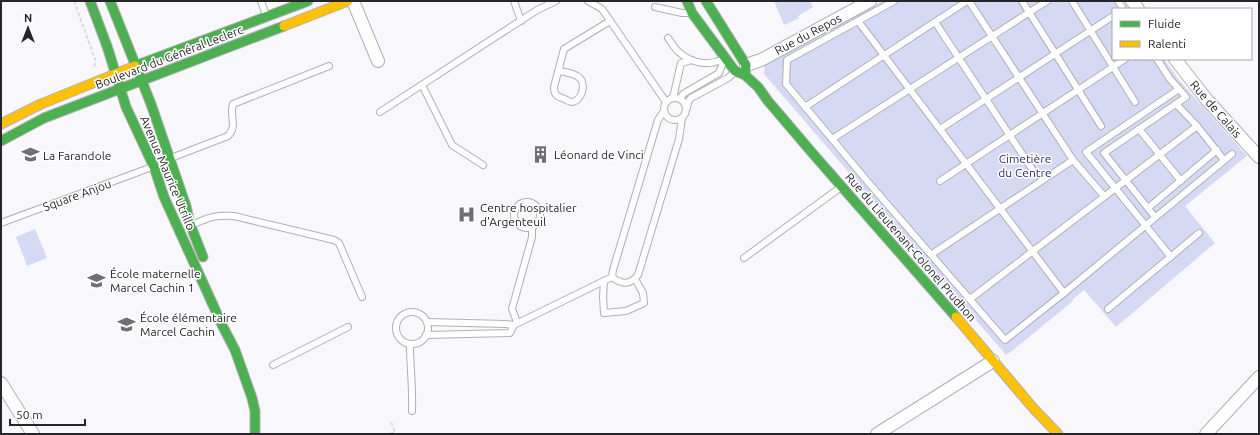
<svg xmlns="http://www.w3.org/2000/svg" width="1260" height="435" font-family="Ubuntu,sans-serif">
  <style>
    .green { fill: #d6d9f4 }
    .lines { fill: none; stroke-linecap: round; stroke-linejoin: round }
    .lane-casing { stroke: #b0b0b3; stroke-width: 8 }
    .street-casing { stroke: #b0b0b3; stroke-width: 14 }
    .fast-casing { stroke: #b0b0b3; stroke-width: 11 }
    .slow-casing { stroke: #b0b0b3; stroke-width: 11 }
    .path { stroke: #dbdbdd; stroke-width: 2; stroke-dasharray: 4 2; stroke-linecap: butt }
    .lane { stroke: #fefeff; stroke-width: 6 }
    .street { stroke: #fefeff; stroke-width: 12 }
    .fast { stroke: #4caf50; stroke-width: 9 }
    .slow { stroke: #ffc107; stroke-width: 9 }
    .labels { text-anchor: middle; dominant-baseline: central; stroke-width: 3; stroke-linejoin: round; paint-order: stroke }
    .street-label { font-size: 12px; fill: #262629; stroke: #fff }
    .poi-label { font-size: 12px; fill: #262629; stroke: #fff; text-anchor: start }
    .park-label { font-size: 12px; fill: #302d69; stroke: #fff }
  </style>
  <rect width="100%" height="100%" fill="#f8f8fc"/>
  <g class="green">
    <path d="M774 1H810L813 7 798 16 799 18 784 25Z"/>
    <path d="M883 1H1123L1128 9H1113V59H1164L1179 80 1247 156 1185 206 1215 243 1116 327 1084 290 1072 300 1073 301 1012 351 1006 355 764 74 765 65Z"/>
    <path d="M35 229 47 258 27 266 16 237Z"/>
  </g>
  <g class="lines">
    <defs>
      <g id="lane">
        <path d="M261 1 266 15"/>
        <path d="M514 1 521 21"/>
        <path d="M588 1 602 9 666 102"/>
        <path d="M894 1 787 60 786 84 868 182 1005 340 1064 293 1232 154"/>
        <path d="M969 1 1073 160"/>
        <path d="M1022 1 1101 126"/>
        <path d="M1072 1 1135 102"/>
        <path d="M1118 1 1123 9"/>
        <path d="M655 7 682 13H691"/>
        <path d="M858 21 1064 293"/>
        <path d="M935 22 1034 172"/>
        <path d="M668 38C672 43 675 50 680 53 693 64 709 66 723 59"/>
        <path d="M559 71C564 72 572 73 577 76 588 82 582 102 571 102 568 101 565 99 562 98 556 96 554 94 554 87L564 49 610 21"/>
        <path d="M422 85 452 145 483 165"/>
        <circle cx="675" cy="109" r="11"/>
        <path d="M673 98 681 63 692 60"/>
        <path d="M680 99 683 94 719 73 724 60"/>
        <path d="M1176 104 1197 126 1224 160"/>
        <path d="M805 107 967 1"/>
        <path d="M687 108 688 102 691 98 728 78 735 72"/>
        <path d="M664 111 658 120 613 270 612 277C622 285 630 285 638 275L679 139 682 118"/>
        <path d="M380 112 537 10 556 1"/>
        <path d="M940 129 1113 16"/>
        <path d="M1139 129 1181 181"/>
        <path d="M832 139 1047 1"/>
        <path d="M171 158 228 136C238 126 229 117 233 104L329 66"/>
        <path d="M940 181 1125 59"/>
        <circle cx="527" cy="215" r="13"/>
        <path d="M1148 208 1217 150"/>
        <path d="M1155 217 1104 153 1186 97 1170 79 1157 59"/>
        <path d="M1 223 152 167"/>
        <path d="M192 225C209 217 215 215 234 216L334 240 339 243 362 297"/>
        <path d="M932 254 1073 160 1104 196"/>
        <path d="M1171 257 1086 152 1179 89"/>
        <path d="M744 258 841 187"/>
        <path d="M604 281 603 297 604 313 626 311 644 303 643 293 635 279"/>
        <path d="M970 299 1197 126"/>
        <path d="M1108 309 1199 233"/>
        <circle cx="412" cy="328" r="16"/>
        <path d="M517 322 512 309 532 237V227"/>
        <path d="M514 325 612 277"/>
        <path d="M426 335 510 333 514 325 505 324 427 322"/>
        <path d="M410 344C410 367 413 389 412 411"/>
        <path d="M273 365 348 327"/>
      </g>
      <g id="street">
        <path d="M353 1 378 61"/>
        <path d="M1132 1 1138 9"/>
        <path d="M1175 59 1207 100 1259 157"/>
        <path d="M746 65 761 60 870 1"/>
        <path d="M1 383 33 434"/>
        <path d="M877 434 993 361"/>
        <path d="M1206 434 1259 377"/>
      </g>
      <g id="fast">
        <path d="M90 1 107 46 126 107 154 167 164 197 223 327 235 350 252 398 255 411V434"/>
        <path d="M110 1 151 104 186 206 190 224 203 257"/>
        <path d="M687 1 692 13 735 71 745 75 758 87 768 101 814 155 956 317"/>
        <path d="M706 1 746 65 745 75"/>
        <path d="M135 66 308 1"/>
        <path d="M1 141 44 118 284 26"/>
      </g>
      <g id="slow">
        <path d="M284 26 348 1"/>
        <path d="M1 124 41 104 135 66"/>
        <path d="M956 317 1034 409 1058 434"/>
      </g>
    </defs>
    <use href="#lane" class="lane-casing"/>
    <use href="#street" class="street-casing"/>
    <use href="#fast" class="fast-casing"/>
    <use href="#slow" class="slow-casing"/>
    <g class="path">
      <path d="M74 1 96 62 94 67"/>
      <path d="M921 1 931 16"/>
      <path d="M1142 98 1163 83"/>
      <path d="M1107 121 1130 106"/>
      <path d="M1073 145 1095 130"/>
      <path d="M1040 168 1061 153"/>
      <path d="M1045 187 1067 216"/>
      <path d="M999 196 1028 176"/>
      <path d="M1075 227 1097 255"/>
      <path d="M931 243 987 204"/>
      <path d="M1109 265 1126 284"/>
      <path d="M390 434 395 432 391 422"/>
    </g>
    <use href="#lane" class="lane"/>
    <use href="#street" class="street"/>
    <use href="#fast" class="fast"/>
    <use href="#slow" class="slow"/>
  </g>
  <defs>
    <symbol id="building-bare" viewBox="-9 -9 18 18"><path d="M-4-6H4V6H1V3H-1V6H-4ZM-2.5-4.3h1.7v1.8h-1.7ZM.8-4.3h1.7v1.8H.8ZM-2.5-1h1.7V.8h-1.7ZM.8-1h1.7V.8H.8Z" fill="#707073" stroke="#fff" stroke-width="2.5" paint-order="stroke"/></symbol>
    <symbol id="school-bare" viewBox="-9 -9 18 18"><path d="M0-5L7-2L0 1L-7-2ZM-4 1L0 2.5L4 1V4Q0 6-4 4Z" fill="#707073" stroke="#fff" stroke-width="2.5" paint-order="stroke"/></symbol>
    <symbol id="hospital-bare" viewBox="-9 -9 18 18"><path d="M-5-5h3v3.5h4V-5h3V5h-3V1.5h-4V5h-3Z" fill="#707073" stroke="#fff" stroke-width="2.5" paint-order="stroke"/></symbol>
  </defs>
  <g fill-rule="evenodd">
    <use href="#building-bare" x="528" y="142" width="25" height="25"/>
    <use href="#school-bare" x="18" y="142" width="25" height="25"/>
    <use href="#hospital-bare" x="454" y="202" width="25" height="25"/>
    <use href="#school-bare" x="84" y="268" width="25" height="25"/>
    <use href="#school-bare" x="114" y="312" width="25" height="25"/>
  </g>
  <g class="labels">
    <g class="street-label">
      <text transform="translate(808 34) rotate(-28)">Rue du Repos</text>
      <text transform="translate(169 57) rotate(-21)">Boulevard du Général Leclerc</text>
      <text transform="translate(1216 109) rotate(49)">Rue de Calais</text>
      <text transform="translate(168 173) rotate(67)">Avenue Maurice Utrillo</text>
      <text transform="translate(77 195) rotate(-20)">Square Anjou</text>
      <text transform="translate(911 247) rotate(49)">Rue du Lieutenant-Colonel Prudhon</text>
    </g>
    <g class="poi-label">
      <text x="554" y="154">Léonard de Vinci</text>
      <text x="43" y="155">La Farandole</text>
      <text x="480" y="207">Centre hospitalier<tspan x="480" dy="14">d'Argenteuil</tspan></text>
      <text x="110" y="273">École maternelle<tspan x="110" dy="14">Marcel Cachin 1</tspan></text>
      <text x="140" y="317">École élémentaire<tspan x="140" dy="14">Marcel Cachin</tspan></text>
    </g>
    <g class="park-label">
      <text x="1025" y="158">Cimetière<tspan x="1025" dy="14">du Centre</tspan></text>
    </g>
  </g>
  <rect width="1260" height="435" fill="none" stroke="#262629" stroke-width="4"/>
  <rect x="1112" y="8" width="140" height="52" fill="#ffffff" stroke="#a8a8a9"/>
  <rect x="1120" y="21" width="20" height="6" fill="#4caf50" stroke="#a8a8a9"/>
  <text x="1148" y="28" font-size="12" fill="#262629">Fluide</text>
  <rect x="1120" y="41" width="20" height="6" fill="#ffc107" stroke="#a8a8a9"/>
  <text x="1148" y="48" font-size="12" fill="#262629">Ralenti</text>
  <g transform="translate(28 28)" stroke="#ffffff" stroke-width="3" paint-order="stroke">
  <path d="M0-3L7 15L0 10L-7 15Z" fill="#262629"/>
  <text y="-6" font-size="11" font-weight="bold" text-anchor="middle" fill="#262629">N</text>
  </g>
  <path d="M10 419v6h75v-6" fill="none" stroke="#262629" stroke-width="2"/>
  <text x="16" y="419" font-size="12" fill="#262629" stroke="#ffffff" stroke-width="3" paint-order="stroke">50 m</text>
</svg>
